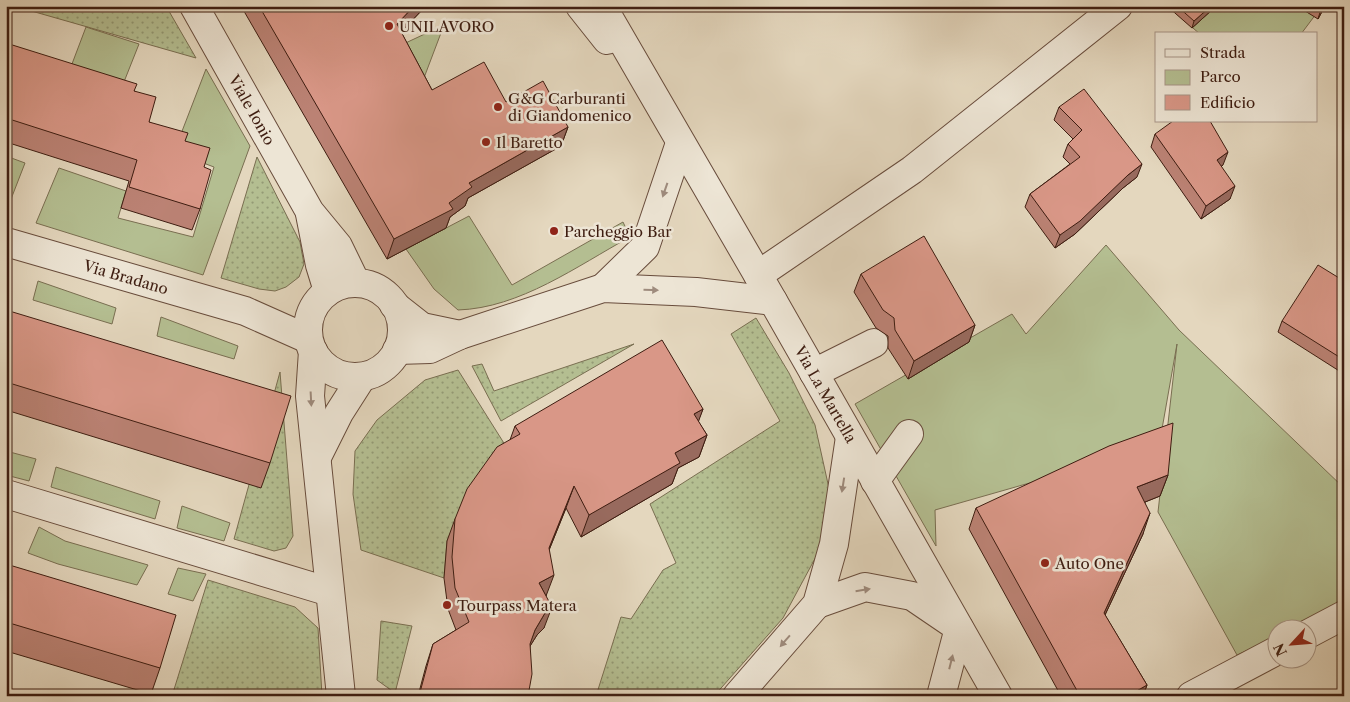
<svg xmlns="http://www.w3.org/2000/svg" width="1350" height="702" font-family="'Libre Caslon Text',serif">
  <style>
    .grass { fill: url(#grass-dots); stroke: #796e51 }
    .green { fill: #b4be91; stroke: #796e51 }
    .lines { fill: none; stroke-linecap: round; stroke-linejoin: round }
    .minor-casing { stroke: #684c3c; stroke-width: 30 }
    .tertiary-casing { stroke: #684c3c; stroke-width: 30 }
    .minor { stroke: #ede5d5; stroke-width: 28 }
    .tertiary { stroke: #ede5d5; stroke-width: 28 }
    .wall { fill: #bb8274; stroke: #3e1d11 }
    .shaded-wall { fill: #986a5e; stroke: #3e1d11 }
    .building { fill: #d99787; stroke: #3e1d11 }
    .oneway { fill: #9e8b7d }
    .poi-dot { fill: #8f2418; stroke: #ede5d5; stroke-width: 2 }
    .labels { text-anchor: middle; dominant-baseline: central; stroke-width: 5; stroke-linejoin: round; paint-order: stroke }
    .poi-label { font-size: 15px; fill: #3e1d11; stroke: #ede5d5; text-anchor: start }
    .street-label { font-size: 15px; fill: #3e1d11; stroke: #ede5d5 }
  </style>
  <defs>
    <pattern id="grass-dots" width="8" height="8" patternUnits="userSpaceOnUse" patternTransform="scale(1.25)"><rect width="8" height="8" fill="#b4be91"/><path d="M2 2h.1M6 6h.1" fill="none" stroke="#949a75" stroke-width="1.8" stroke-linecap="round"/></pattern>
  </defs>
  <rect width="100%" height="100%" fill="#e4d7be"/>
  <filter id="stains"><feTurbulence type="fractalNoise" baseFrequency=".004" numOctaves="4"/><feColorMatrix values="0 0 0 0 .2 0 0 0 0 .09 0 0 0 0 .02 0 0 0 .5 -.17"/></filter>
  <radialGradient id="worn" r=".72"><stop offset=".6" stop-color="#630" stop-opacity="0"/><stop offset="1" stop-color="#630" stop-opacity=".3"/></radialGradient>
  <g class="grass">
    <path d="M14 6H166L196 58Z"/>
    <path d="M257 157 300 242 304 264 299 277 286 287 275 291 259 289 221 278Z"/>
    <path d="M756 318 789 373 815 425 830 493 818 553 783 618 714 696H596L621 617 631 619 663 570 676 563 650 504 780 421 731 334Z"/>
    <path d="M634 344 501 421 472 366 482 364 494 391Z"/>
    <path d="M458 370 507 448 460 510 447 541 444 578 361 550 353 494 355 451 377 420 425 380Z"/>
    <path d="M280 372 293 536 286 548 274 551 234 539Z"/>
    <path d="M208 580 295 607 318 628 322 696H172Z"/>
    <path d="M381 621 412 626 395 693 377 680Z"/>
  </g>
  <g class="green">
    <path d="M1167 6H1322L1301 34H1200Z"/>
    <path d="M444 25 419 91 382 54Z"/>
    <path d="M86 27 139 44 116 102 64 85Z"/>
    <path d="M206 69 250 146 203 275 36 223 59 168 126 191 118 218 193 237 214 167 174 152Z"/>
    <path d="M6 156 25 163 6 212Z"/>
    <path d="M469 216 512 285 623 222 630 237C577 266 520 308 458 310L434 289 406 249Z"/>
    <path d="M1106 245 1179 330 1344 488V607L1294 629 1278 630 1277 637 1237 655 1158 512 1177 344 1159 446 935 510 936 546 855 404 1012 314 1026 334Z"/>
    <path d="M38 281 116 308 112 324 33 300Z"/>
    <path d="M161 317 238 346 234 359 157 336Z"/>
    <path d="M6 451 36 459 29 481 6 475Z"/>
    <path d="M56 467 160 501 155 519 51 487Z"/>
    <path d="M182 506 230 523 224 541 177 528Z"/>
    <path d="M39 527 65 541 148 565 137 585 58 564 28 553Z"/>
    <path d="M178 568 206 574 193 601 168 594Z"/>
  </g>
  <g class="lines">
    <defs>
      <g id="minor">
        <path id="s1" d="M194 6 310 212 338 246 356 283"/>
        <path d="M580 6 607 40"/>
        <path id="s2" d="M602 6 773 301 998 696"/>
        <path d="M310 214 320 265 328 291"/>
        <path id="s3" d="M6 242 245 311 308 339"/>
        <path d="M758 275 912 170 1118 6"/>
        <circle cx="355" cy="330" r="47"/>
        <path d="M603 288 645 247 680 143"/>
        <path d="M394 305 422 327 460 335"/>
        <path d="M397 350 430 349 460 335 603 288 696 292 773 301"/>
        <path d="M313 351 310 396 341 696"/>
        <path d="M814 373 874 343"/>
        <path d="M317 457 339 413 362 377"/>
        <path d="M875 481 909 434"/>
        <path d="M6 494 330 592"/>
        <path d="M1308 634 1344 615"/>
        <path d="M1191 696 1278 650"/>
      </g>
      <g id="tertiary">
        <path d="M817 604 865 587 912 596 959 628 941 696"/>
        <path d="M737 696 817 604 834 544 850 437"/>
      </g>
    </defs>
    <use href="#minor" class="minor-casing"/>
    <use href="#tertiary" class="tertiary-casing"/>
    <use href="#minor" class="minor"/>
    <use href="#tertiary" class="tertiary"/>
  </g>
  <g class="wall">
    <path d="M241 6H426L401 32 432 90 506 102 568 127 561 146 468 198 465 206 450 217 446 228 387 259Z"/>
    <path d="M1167 6H1214L1213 9 1192 28Z"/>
    <path d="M1297 6H1325L1318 19Z"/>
    <path d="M6 43 135 91 149 122 185 141 204 167 200 209 192 230 121 208 129 181 6 142Z"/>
    <path d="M1059 107 1137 177 1123 188 1075 234 1055 248 1025 207 1030 194 1070 164 1063 157 1068 144 1073 139 1054 120Z"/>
    <path d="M1155 134 1223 165 1221 167 1230 199 1201 219 1151 147Z"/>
    <path d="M861 274 975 325 969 342 908 379 888 348V336L876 328 854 292Z"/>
    <path d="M1344 281V374L1278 332 1282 321Z"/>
    <path d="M6 310 270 463 261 488 6 410Z"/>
    <path d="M703 409 698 421 707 435 699 457 678 468 672 484 581 537 566 508 549 550 544 628 537 635 530 646 528 696H418L426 666 433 644 456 630 448 609 444 578 447 541 455 519 510 440 515 426Z"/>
    <path d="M1168 475 1160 496 1145 502 1143 534 1105 615 1147 685 1143 696H1061L969 529 976 508Z"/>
    <path d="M6 564 160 668 151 694 6 651Z"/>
  </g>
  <g class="shaded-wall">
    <path d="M414 6H426L390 43 397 24Z"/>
    <path d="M1211 6H1214L1213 9 1192 28 1194 21Z"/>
    <path d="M1322 6H1325L1318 19Z"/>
    <path d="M568 127 561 146 468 198 465 206 450 217 446 228 387 259 394 239 449 203 469 183Z"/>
    <path d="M1228 152 1223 165 1212 173 1217 160Z"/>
    <path d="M1142 164 1137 177 1123 188 1075 234 1055 248 1060 235 1128 175Z"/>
    <path d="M1235 186 1230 199 1201 219 1206 206Z"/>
    <path d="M975 325 969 342 908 379 914 361Z"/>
    <path d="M703 409 695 431 694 414Z"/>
    <path d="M707 435 699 457 678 468 672 484 581 537 589 515 675 453Z"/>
    <path d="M1168 475 1160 496 1130 508 1137 487Z"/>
    <path d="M574 486 566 508 541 570 549 548Z"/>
    <path d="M1150 513 1143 534 1096 634 1104 613Z"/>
    <path d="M554 575 546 596 539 583Z"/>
    <path d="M552 607 544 628 537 635 527 651 535 630 545 613Z"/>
    <path d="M1147 685 1143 696H1128Z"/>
  </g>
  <g class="building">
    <path d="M259 6H414L397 24 432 90 484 62 506 102 543 81 568 127 469 183 472 187 449 203 453 209 394 239Z"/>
    <path d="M1177 6H1211L1194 21Z"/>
    <path d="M6 43 137 84 134 91 156 97 149 122 188 133 185 141 210 148 204 167 211 170 200 209 129 187 137 160 6 118Z"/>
    <path d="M1084 89 1142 164 1128 175 1080 221 1060 235 1030 194 1080 157 1068 144 1082 130 1059 107Z"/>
    <path d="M1173 121H1210L1228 152 1217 160 1235 186 1206 206 1155 134Z"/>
    <path d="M924 236 975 325 914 361 895 330 894 318 883 310 861 274Z"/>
    <path d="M1318 265 1344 281V360L1282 321Z"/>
    <path d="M6 310 291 396 270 463 6 382Z"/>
    <path d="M662 340 703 409 694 414 707 435 675 453 680 463 589 515 574 486 549 548 554 575 539 583 552 607 545 613 535 630 530 644 532 674 528 696H419L433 644 469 622 455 588 452 557 455 519 467 489 497 447 520 434 515 426Z"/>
    <path d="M1173 423 1168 475 1137 487 1150 513 1104 613 1147 685 1128 696H1080L976 508 1109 446Z"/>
    <path d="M6 564 176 615 160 668 6 622Z"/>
  </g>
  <defs><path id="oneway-solid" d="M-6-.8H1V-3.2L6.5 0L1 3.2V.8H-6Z" transform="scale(1.25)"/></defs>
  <g class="oneway">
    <use href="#oneway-solid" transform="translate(665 190) rotate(109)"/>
    <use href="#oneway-solid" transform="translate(651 290) rotate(2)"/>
    <use href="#oneway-solid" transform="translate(311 399) rotate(87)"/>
    <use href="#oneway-solid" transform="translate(843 485) rotate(99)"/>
    <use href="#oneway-solid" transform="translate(863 590) rotate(-9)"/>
    <use href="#oneway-solid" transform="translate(785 641) rotate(131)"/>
    <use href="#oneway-solid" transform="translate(951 662) rotate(-76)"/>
  </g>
  <g class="poi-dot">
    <circle cx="389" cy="26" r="5"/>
    <circle cx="498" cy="107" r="5"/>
    <circle cx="486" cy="142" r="5"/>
    <circle cx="554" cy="231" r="5"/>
    <circle cx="1045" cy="563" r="5"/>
    <circle cx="447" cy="605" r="5"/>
  </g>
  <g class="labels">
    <g class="poi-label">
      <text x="399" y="26">UNILAVORO</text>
      <text x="508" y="98">G&amp;G Carburanti<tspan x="508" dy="17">di Giandomenico</tspan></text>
      <text x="496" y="142">Il Baretto</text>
      <text x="564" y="231">Parcheggio Bar</text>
      <text x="1055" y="563">Auto One</text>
      <text x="457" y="605">Tourpass Matera</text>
    </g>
    <g class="street-label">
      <text stroke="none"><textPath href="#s1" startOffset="119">Viale Ionio</textPath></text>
      <text stroke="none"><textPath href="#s3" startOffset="125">Via Bradano</textPath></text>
      <text stroke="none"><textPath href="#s2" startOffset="448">Via La Martella</textPath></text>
    </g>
  </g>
  <rect width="1350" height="702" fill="none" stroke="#e4d7be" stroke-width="25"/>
  <rect x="8" y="8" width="1335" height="687" fill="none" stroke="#3e1d11" stroke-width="2.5"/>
  <rect x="12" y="12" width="1325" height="677" fill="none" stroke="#3e1d11"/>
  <rect x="1155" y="32" width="162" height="90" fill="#ede5d5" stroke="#a79587"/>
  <rect x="1165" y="49" width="25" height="8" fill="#ede5d5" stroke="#a79587"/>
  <text x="1200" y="58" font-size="15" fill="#3e1d11">Strada</text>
  <rect x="1165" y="70" width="25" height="15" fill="#b4be91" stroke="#a79587"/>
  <text x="1200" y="82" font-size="15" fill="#3e1d11">Parco</text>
  <rect x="1165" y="95" width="25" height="15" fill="#d99787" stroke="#a79587"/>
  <text x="1200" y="108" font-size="15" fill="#3e1d11">Edificio</text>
  <g transform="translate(1292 644) rotate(244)"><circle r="24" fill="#ede5d5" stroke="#a79587"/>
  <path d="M0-4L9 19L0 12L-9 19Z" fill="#8f2418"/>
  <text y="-8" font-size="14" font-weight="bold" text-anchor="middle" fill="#3e1d11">N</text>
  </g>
  <rect width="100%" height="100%" filter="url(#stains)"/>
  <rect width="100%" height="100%" fill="url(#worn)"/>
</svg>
